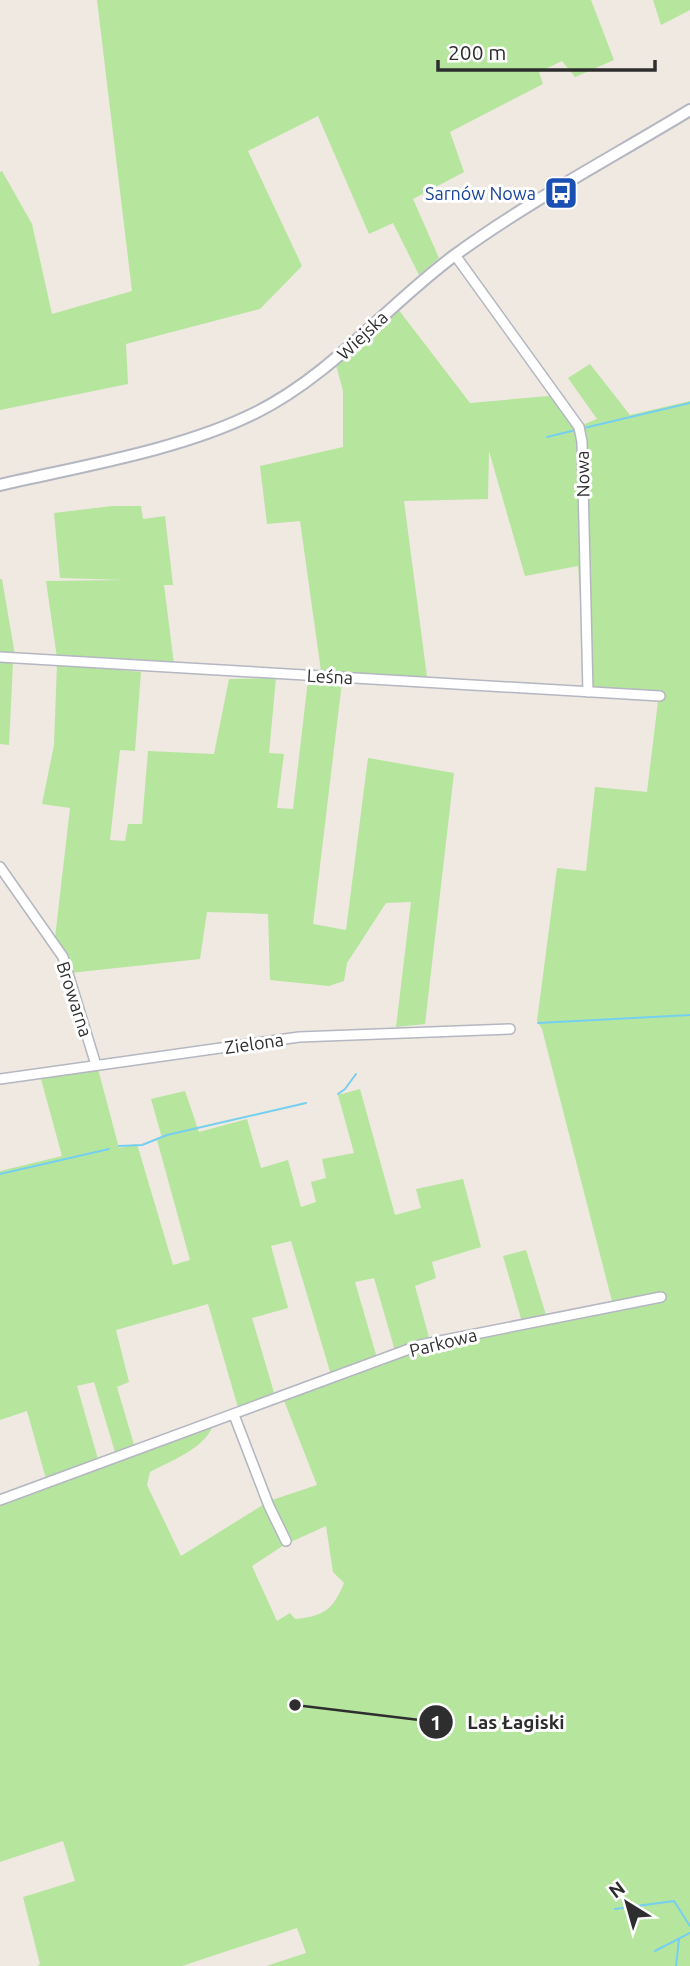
<svg xmlns="http://www.w3.org/2000/svg" width="690" height="1966" font-family="Ubuntu,sans-serif">
  <style>
    .green { fill: #b6e59e; fill-rule: evenodd }
    .lines { fill: none; stroke-linecap: round; stroke-linejoin: round }
    .stream { stroke: #75cff0; stroke-width: 2 }
    .minor-casing { stroke: #b4b7c1; stroke-width: 12 }
    .tertiary-casing { stroke: #b4b7c1; stroke-width: 14 }
    .minor { stroke: #fff; stroke-width: 9 }
    .tertiary { stroke: #fff; stroke-width: 10 }
    .labels { text-anchor: middle; dominant-baseline: central; stroke-width: 6; stroke-linejoin: round; paint-order: stroke }
    .transit-label { font-size: 18px; fill: #164399; stroke: #fff; text-anchor: end }
    .street-label { font-size: 18px; fill: #2e2e2e; stroke: #fff }
    .leader { fill: none; stroke: #2e2e2e; stroke-width: 2.5 }
    .callout-dot { fill: #2e2e2e; stroke: #fff; stroke-width: 2.5 }
    .mark-label { font-size: 21px; text-anchor: middle; font-weight: bold; fill: #fff }
    .callout-label { font-size: 19px; text-anchor: middle; font-weight: bold; fill: #2e2e2e; stroke: #fff; stroke-width: 6; stroke-linejoin: round; paint-order: stroke }
  </style>
  <rect width="100%" height="100%" fill="#efe9e1"/>
  <g class="green">
    <path d="M97 0H591L614 60 575 77 562 61 539 72 543 84 450 132 464 172 413 199 439 258 419 275 393 223 369 234 318 116 248 151 302 266 260 309 126 344 128 384 0 410V172L2 171 32 224 52 314 132 291Z"/>
    <path d="M653 0H690V10L661 25Z"/>
    <path d="M398 309 470 403 560 395 582 425 597 419 568 378 590 364 630 415 690 401V1966H266L306 1953 297 1928 182 1966H38L40 1964 23 1897 75 1881 63 1841 0 1862V1505L213 1426C202 1450 172 1460 150 1472L147 1485 181 1556 269 1501 317 1485 283 1398 419 1348 614 1309 542 1029 537 1021 557 868 586 871 595 787 647 792 659 693 586 686 578 566 525 576 489 451 488 499 404 501 427 677 321 671 300 521 267 524 260 466 343 447V391L336 365 377 325ZM326 1526 333 1572 344 1583C333 1610 324 1616 295 1619L290 1613 277 1621 252 1566 284 1545Z"/>
    <path d="M112 506H141L143 519 165 516 173 585H164L174 664 57 658 46 581 124 580 60 578 54 513Z"/>
    <path d="M0 579H2L15 655 0 654Z"/>
    <path d="M0 661 13 662 9 745 0 744Z"/>
    <path d="M57 664 141 672 135 751 120 750 110 840 125 841 128 824H142L148 751 214 754 229 679 276 678 269 753 284 754 277 808 293 809 308 680 342 682 313 924 346 930 368 758 454 773 425 1024 396 1027 411 902 386 903 347 963 344 981 329 986 270 980 268 914 207 912 200 959 70 973 55 938 70 808 42 804 54 745Z"/>
    <path d="M98 1069 119 1148 137 1144 173 1265 190 1260 157 1140 162 1138 151 1099 185 1091 199 1132 247 1119 261 1168 288 1160 301 1207 316 1202 311 1182 326 1178 322 1159 354 1153 338 1095 360 1089 395 1215 421 1208 416 1189 463 1179 481 1247 432 1262 436 1278 415 1286 430 1341 395 1351 374 1278 355 1282 377 1358 331 1375 291 1241 271 1246 288 1308 252 1318 275 1396 239 1411 208 1304 116 1330 129 1382 117 1387 135 1448 115 1452 94 1382 77 1386 98 1459 46 1479 27 1411 0 1420V1171L62 1156 41 1079Z"/>
    <path d="M526 1250 546 1315 522 1322 503 1256Z"/>
  </g>
  <g class="lines">
    <g class="stream">
      <path d="M584 428 690 403"/>
      <path d="M547 437 576 430"/>
      <path d="M538 1023 690 1015"/>
      <path d="M338 1094 345 1089 356 1074"/>
      <path d="M119 1146 142 1145 167 1135 306 1103"/>
      <path d="M0 1174 109 1149"/>
      <path d="M615 1909 674 1901 690 1926"/>
      <path d="M655 1951 690 1933"/>
      <path d="M676 1966 679 1939"/>
    </g>
    <defs>
      <g id="minor">
        <path d="M455 255 579 427 582 442 588 692"/>
        <path d="M0 657 660 696"/>
        <path d="M0 867 63 957 96 1065"/>
        <path d="M0 1079 299 1037 510 1029"/>
        <path d="M234 1415 269 1506 286 1541"/>
        <path d="M0 1500 420 1345 661 1297"/>
      </g>
      <path id="tertiary" d="M0 485C81 466 181 450 255 413 332 375 386 306 455 255 529 201 611 158 690 110"/>
    </defs>
    <use href="#minor" class="minor-casing"/>
    <use href="#tertiary" class="tertiary-casing"/>
    <use href="#minor" class="minor"/>
    <use href="#tertiary" class="tertiary"/>
  </g>
  <defs>
    <symbol id="bus-square" viewBox="-11 -11 22 22"><rect x="-9" y="-9" width="18" height="18" rx="4" fill="#1a4fb4" stroke="#fff"/><path d="M-5-6H5V4H4V6H2V4H-2V6H-4V4H-5ZM-3.5-4V0h7V-4ZM-3.5 1.2v1.5H-2V1.2ZM2 1.2v1.5H3.5V1.2Z" fill="#fff"/></symbol>
  </defs>
  <g fill-rule="evenodd">
    <use href="#bus-square" x="542" y="174" width="38" height="38"/>
  </g>
  <g class="labels">
    <g class="transit-label">
      <text x="536" y="193">Sarnów Nowa</text>
    </g>
    <g class="street-label">
      <text transform="translate(362 335) rotate(-43)">Wiejska</text>
      <text transform="translate(582 474) rotate(-91)">Nowa</text>
      <text transform="translate(330 676) rotate(3)">Leśna</text>
      <text transform="translate(75 999) rotate(72)">Browarna</text>
      <text transform="translate(254 1043) rotate(-8)">Zielona</text>
      <text transform="translate(443 1342) rotate(-14)">Parkowa</text>
    </g>
  </g>
  <path class="leader" d="M295 1705L436 1722"/>
  <g class="callout-dot">
    <circle cx="295" cy="1705" r="7"/>
    <circle cx="436" cy="1722" r="18"/>
  </g>
  <g class="mark-label">
    <text x="436" y="1730">1</text>
  </g>
  <g class="callout-label">
    <text x="516" y="1729">Las Łagiski</text>
  </g>
  <g transform="translate(627 1903) rotate(323)" stroke="#ffffff" stroke-width="5" paint-order="stroke">
  <path d="M0-5L12 26L0 18L-12 26Z" fill="#2e2e2e"/>
  <text y="-10" font-size="19" font-weight="bold" text-anchor="middle" fill="#2e2e2e">N</text>
  </g>
  <path d="M438 60v10h217v-10" fill="none" stroke="#2e2e2e" stroke-width="3.5"/>
  <text x="448" y="60" font-size="21" fill="#2e2e2e" stroke="#ffffff" stroke-width="5" paint-order="stroke">200 m</text>
</svg>
